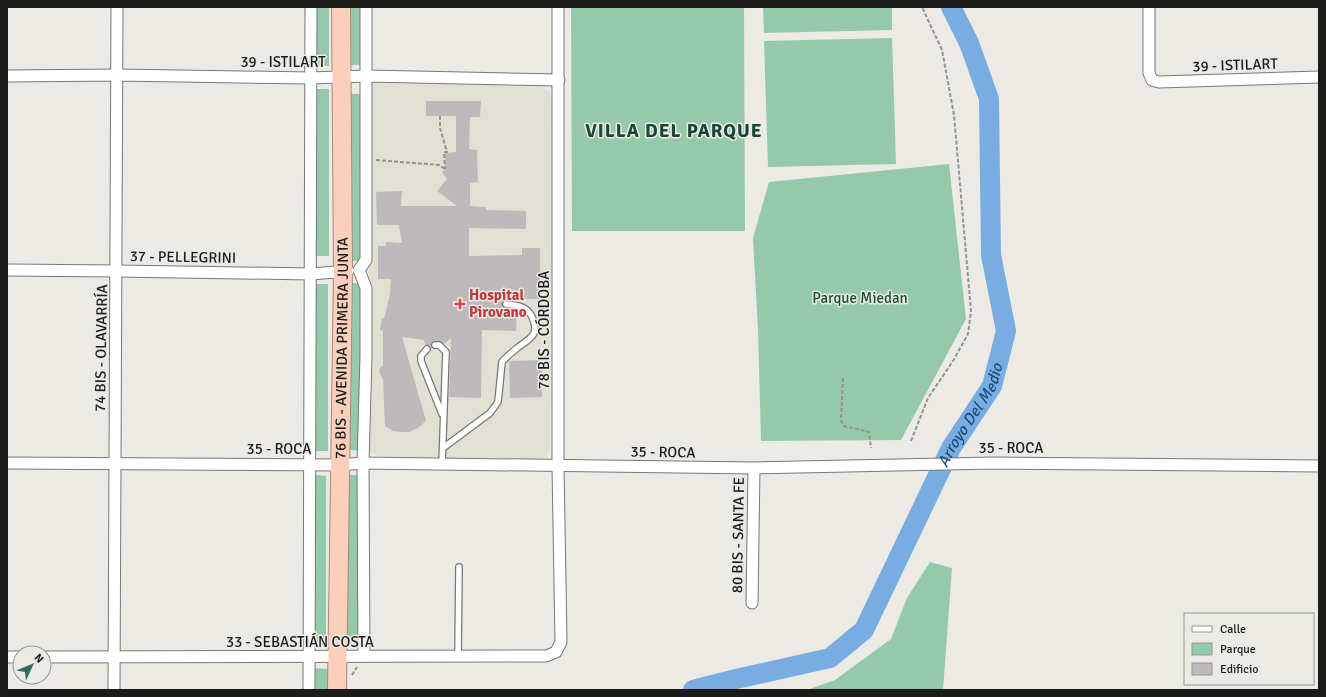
<svg xmlns="http://www.w3.org/2000/svg" width="1326" height="697" font-family="Signika,sans-serif">
  <style>
    .built { fill: #e2e0d4 }
    .green { fill: #96c9ab }
    .lines { fill: none; stroke-linecap: round; stroke-linejoin: round }
    .river { stroke: #79ade1; stroke-width: 20 }
    .building { fill: #beb9bb }
    .service-casing { stroke: #787873; stroke-width: 8 }
    .minor-casing { stroke: #787873; stroke-width: 13 }
    .trunk-casing { stroke: #ac8978; stroke-width: 20 }
    .path { stroke: #949390; stroke-width: 2; stroke-dasharray: 4 2; stroke-linecap: butt }
    .service { stroke: #fff; stroke-width: 5.5 }
    .minor { stroke: #fff; stroke-width: 11 }
    .trunk { stroke: #fad0bc; stroke-width: 18 }
    .health-dot { fill: #e0444e; stroke: #ebeae5; stroke-width: 1.5 }
    .labels { text-anchor: middle; dominant-baseline: central; stroke-width: 3; stroke-linejoin: round; paint-order: stroke }
    .street-label { font-size: 15px; fill: #1c1c1a; stroke: #ebeae5 }
    .health-label { font-size: 15px; font-weight: bold; fill: #be3a42; stroke: #ebeae5; text-anchor: start }
    .park-label { font-size: 15px; fill: #154e33; stroke: #ebeae5 }
    .water-label { font-size: 16px; font-style: italic; fill: #174e7f; stroke: #ebeae5 }
    .district-label { font-size: 19px; font-weight: bold; letter-spacing: 1px; fill: #164737; stroke: #ebeae5 }
  </style>
  <rect width="100%" height="100%" fill="#ebeae5"/>
  <path class="built" d="M379 81 541 87 549 91 552 101 550 449 546 458 538 462 378 456 371 453 368 448 370 89 374 83Z"/>
  <g class="green">
    <rect x="316" y="7" width="13" height="59"/>
    <rect x="349" y="7" width="13" height="58"/>
    <path d="M571 7H744L745 231H572Z"/>
    <path d="M763 7H892V30L764 33Z"/>
    <path d="M892 38 896 164 768 167 764 41Z"/>
    <rect x="316" y="89" width="13" height="167"/>
    <rect x="349" y="94" width="13" height="167"/>
    <path d="M949 164 966 319 901 440 761 441 758 330 753 238 769 182Z"/>
    <path d="M349 283H361V451L349 450Z"/>
    <rect x="315" y="284" width="13" height="167"/>
    <path d="M314 475 326 476V643H314Z"/>
    <rect x="347" y="475" width="13" height="167"/>
    <path d="M930 562 952 568 943 690H807L835 680 891 639 907 598Z"/>
    <path d="M312 668 328 669V690H312Z"/>
  </g>
  <g class="lines">
    <path class="river" id="s1" d="M693 690 736 679 830 658 864 630 951 448 992 386 1006 331 991 255 989 99 969 43 951 7"/>
  </g>
  <g class="building">
    <path d="M426 101H481L480 117H470L469 149 477 150 478 182 470 183V206L486 207V210L526 211V229L469 228V256L522 255V248H540V299H517V301L506 300 503 301 502 304 504 308 517 310 516 331 482 330 481 398 449 397 451 338 444 344 440 341H433L431 343V347L428 345H425L424 340 402 337 426 421 418 428 409 432H401L393 431 385 426 383 379 379 372 380 368 383 366V331L380 330 382 318 384 319 390 294 391 279H378V246H386V242L402 243 399 225H377L376 192 402 191 401 206H457L437 191 447 179 442 172 445 169V153L456 152V116H426Z"/>
    <path d="M542 360V397L510 398 509 361Z"/>
  </g>
  <g class="lines">
    <defs>
      <g id="service">
        <path d="M435 345H439L446 352 442 464"/>
        <path d="M427 349 421 356V361L442 414"/>
        <path d="M443 448 490 413 498 402 502 362C506 357 511 353 516 349 528 339 541 336 532 317 527 306 517 305 506 304"/>
        <path d="M458 656 459 567"/>
      </g>
      <g id="minor">
        <path d="M1149 7V73L1152 80 1159 82 1319 77"/>
        <path d="M7 76 118 75 310 78 367 76 559 80"/>
        <path d="M7 270 117 271 311 274 348 271"/>
        <path d="M359 270 366 288V356L363 463 364 656"/>
        <path d="M359 270 366 260V7"/>
        <path d="M7 463 340 465 363 463 754 468 994 463 1319 466"/>
        <path d="M752 603 754 468"/>
        <path d="M7 657H20"/>
        <path d="M44 657 546 656 556 652 561 642 558 466V7"/>
        <path d="M114 690 117 7"/>
        <path d="M309 690 311 7"/>
      </g>
      <g id="trunk">
        <path id="s2" d="M337 690 343 271 341 7"/>
      </g>
    </defs>
    <use href="#service" class="service-casing"/>
    <use href="#minor" class="minor-casing"/>
    <use href="#trunk" class="trunk-casing"/>
    <g class="path">
      <path d="M440 116V128L447 152H444L445 169"/>
      <path d="M376 160 439 165 445 169"/>
      <path d="M843 378 841 421 844 426 869 432 871 448"/>
      <path d="M911 441 928 398 953 361 968 334 971 311 954 115 942 50 922 7"/>
      <path d="M352 675 357 667"/>
    </g>
    <use href="#service" class="service"/>
    <use href="#minor" class="minor"/>
    <use href="#trunk" class="trunk"/>
  </g>
  <path class="health-dot" d="M458 298h4v4h4v4h-4v4h-4v-4h-4v-4h4z"/>
  <g class="labels">
    <g class="street-label">
      <text x="283" y="62">39 - ISTILART</text>
      <text transform="translate(1235 65) rotate(-2)">39 - ISTILART</text>
      <text transform="translate(183 257) rotate(1)">37 - PELLEGRINI</text>
      <text transform="translate(544 330) rotate(-90)">78 BIS - CÓRDOBA</text>
      <text transform="translate(101 348) rotate(-89)">74 BIS - OLAVARRÍA</text>
      <text stroke="none"><textPath href="#s2" startOffset="342">76 BIS - AVENIDA PRIMERA JUNTA</textPath></text>
      <text x="1011" y="448">35 - ROCA</text>
      <text x="279" y="449">35 - ROCA</text>
      <text transform="translate(663 452) rotate(1)">35 - ROCA</text>
      <text transform="translate(738 535) rotate(-89)">80 BIS - SANTA FE</text>
      <text x="300" y="642">33 - SEBASTIÁN COSTA</text>
    </g>
    <g class="health-label">
      <text x="469" y="295">Hospital<tspan x="469" dy="17">Pirovano</tspan></text>
    </g>
    <g class="park-label">
      <text x="860" y="298">Parque Miedan</text>
    </g>
    <g class="water-label">
      <text stroke="none"><textPath href="#s1" startOffset="425">Arroyo Del Medio</textPath></text>
    </g>
    <g class="district-label">
      <text x="674" y="131">VILLA DEL PARQUE</text>
    </g>
  </g>
  <rect width="1326" height="697" fill="none" stroke="#1c1c1a" stroke-width="16"/>
  <rect x="1184" y="613" width="130" height="72" fill="#ebeae5" stroke="#989894"/>
  <rect x="1192" y="626" width="20" height="6" fill="#ffffff" stroke="#989894"/>
  <text x="1220" y="633" font-size="12" fill="#1c1c1a">Calle</text>
  <rect x="1192" y="643" width="20" height="12" fill="#96c9ab" stroke="#989894"/>
  <text x="1220" y="653" font-size="12" fill="#1c1c1a">Parque</text>
  <rect x="1192" y="663" width="20" height="12" fill="#beb9bb" stroke="#989894"/>
  <text x="1220" y="673" font-size="12" fill="#1c1c1a">Edificio</text>
  <g transform="translate(32 665) rotate(46)"><circle r="19" fill="#ebeae5" stroke="#989894"/>
  <path d="M0-3L7 15L0 10L-7 15Z" fill="#316e59"/>
  <text y="-6" font-size="11" font-weight="bold" text-anchor="middle" fill="#1c1c1a">N</text>
  </g>
</svg>
